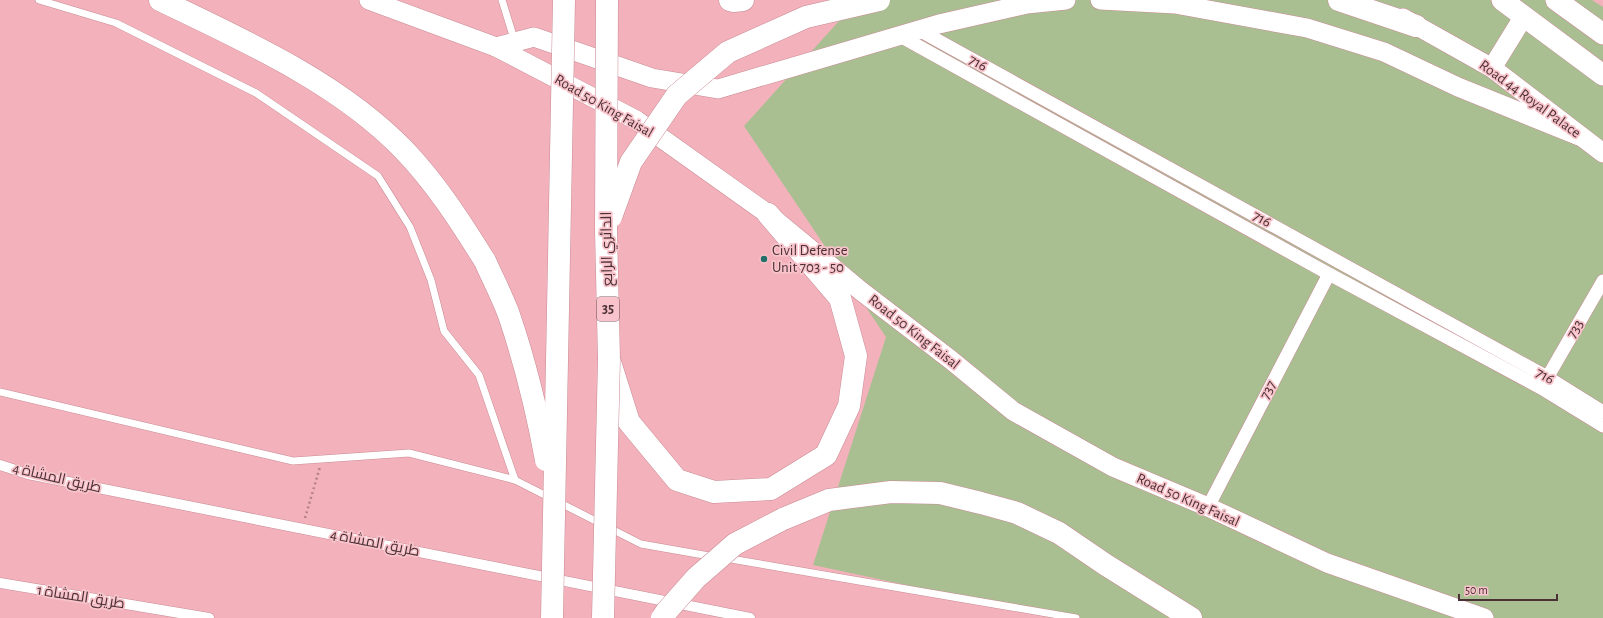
<svg xmlns="http://www.w3.org/2000/svg" width="1603" height="618" font-family="'Alegreya Sans',Cairo,sans-serif">
  <style>
    .green { fill: #a9bf92 }
    .lines { fill: none; stroke-linecap: round; stroke-linejoin: round }
    .service-casing { stroke: #c98a94; stroke-width: 8 }
    .pedestrian-casing { stroke: #c98a94; stroke-width: 11 }
    .minor-casing { stroke: #c98a94; stroke-width: 14 }
    .secondary-casing { stroke: #c98a94; stroke-width: 20 }
    .primary-casing { stroke: #c98a94; stroke-width: 22 }
    .motorway-casing { stroke: #c98a94; stroke-width: 23 }
    .path { stroke: #b38188; stroke-width: 2.5; stroke-dasharray: 2 3; stroke-linecap: butt }
    .service { stroke: #fff; stroke-width: 7 }
    .pedestrian { stroke: #fff; stroke-width: 10 }
    .minor { stroke: #fff; stroke-width: 13 }
    .secondary { stroke: #fff; stroke-width: 19 }
    .primary { stroke: #fff; stroke-width: 21 }
    .motorway { stroke: #fff; stroke-width: 22 }
    .motorway-bridge-casing { stroke: #c98a94; stroke-width: 23; stroke-linecap: butt }
    .motorway-bridge { stroke: #fff; stroke-width: 22 }
    .poi-dot { fill: #246e6a; stroke: #f8c3ca; stroke-width: 1.5 }
    .labels { text-anchor: middle; dominant-baseline: central; stroke-width: 3.5; stroke-linejoin: round; paint-order: stroke }
    .shield { fill: #f8c3ca; stroke: #7f5d62; stroke-width: 1 }
    .shield-label { font-size: 14px; font-weight: bold; fill: #4b3135 }
    .street-label { font-size: 15px; fill: #4b3135; stroke: #f8c3ca }
    .poi-label { font-size: 15px; fill: #4b3135; stroke: #f8c3ca; text-anchor: start }
  </style>
  <rect width="100%" height="100%" fill="#f3b2bb"/>
  <path class="green" d="M858 0H1592L1603 7V618H1060L813 565 886 337 744 126Z"/>
  <g class="lines">
    <defs>
      <g id="service">
        <path d="M502 0 515 42"/>
        <path d="M0 392 293 461 409 453 515 480 479 375 444 331 431 280 410 227 378 176 256 93 116 23 39 0"/>
        <path d="M515 480 641 544 715 557"/>
        <path d="M725 558 1076 618"/>
      </g>
      <g id="pedestrian">
        <path d="M0 465 28 474 750 618"/>
        <path d="M0 583 209 618"/>
      </g>
      <g id="minor">
        <path d="M919 30 1547 377 1603 412"/>
        <path d="M900 36 1329 274 1541 388 1603 426"/>
        <path d="M1543 385 1603 281"/>
        <path d="M1208 507 1329 274"/>
      </g>
      <g id="secondary">
        <path d="M369 0 496 47 636 120 768 214 861 291 951 360 1013 411 1113 467 1208 507 1327 563 1484 618"/>
        <path d="M1100 0 1175 4 1307 28 1384 52 1458 87 1579 136"/>
        <path d="M1403 18 1492 68 1603 153"/>
        <path d="M496 47 534 37 652 78 718 89 939 24 1027 4 1066 0"/>
        <path d="M1492 68 1524 16"/>
      </g>
      <g id="primary">
        <path d="M1502 0 1603 75"/>
        <path d="M1556 0 1603 34"/>
      </g>
      <g id="motorway">
        <path d="M160 0C243 40 338 82 403 149 435 182 460 221 485 261"/>
        <path d="M730 0 734 1 743 0"/>
        <path d="M1339 0 1416 26"/>
        <path d="M610 362 629 422 677 480 714 492 771 489 826 455 849 406 856 356 840 298 768 214"/>
        <path d="M783 519 829 500 891 492 940 493 981 503 1017 513 1059 533 1106 565 1191 618"/>
      </g>
    </defs>
    <use href="#service" class="service-casing"/>
    <use href="#pedestrian" class="pedestrian-casing"/>
    <use href="#minor" class="minor-casing"/>
    <use href="#secondary" class="secondary-casing"/>
    <use href="#primary" class="primary-casing"/>
    <use href="#motorway" class="motorway-casing"/>
    <path class="path" d="M305 518 320 467"/>
    <use href="#service" class="service"/>
    <use href="#pedestrian" class="pedestrian"/>
    <use href="#minor" class="minor"/>
    <use href="#secondary" class="secondary"/>
    <use href="#primary" class="primary"/>
    <use href="#motorway" class="motorway"/>
    <defs>
      <g id="motorway-bridge">
        <path d="M611 217 631 162 677 95 728 52 806 17 879 0"/>
        <path d="M485 261C493 279 502 296 509 315 525 362 537 411 546 460"/>
        <path d="M552 618 564 0"/>
        <path d="M603 618 609 359 606 231 607 0"/>
        <path d="M662 618 666 612 696 578 735 544 783 519"/>
      </g>
    </defs>
    <use href="#motorway-bridge" class="motorway-bridge-casing"/>
    <use href="#motorway-bridge" class="motorway-bridge"/>
  </g>
  <circle class="poi-dot" cx="764" cy="259" r="4"/>
  <g class="labels">
    <rect class="shield" x="597" y="297" width="22" height="24" rx="3"/>
    <g class="shield-label">
      <text x="608" y="309">35</text>
    </g>
    <g class="street-label">
      <text transform="translate(978 63) rotate(29)">716</text>
      <text transform="translate(1530 99) rotate(36)">Road 44 Royal Palace</text>
      <text transform="translate(604 106) rotate(30)">Road 50 King Faisal</text>
      <text transform="translate(1262 219) rotate(29)">716</text>
      <text transform="translate(607 249) rotate(-91)">الدائري الرابع</text>
      <text transform="translate(1575 329) rotate(-60)">733</text>
      <text transform="translate(914 332) rotate(38)">Road 50 King Faisal</text>
      <text transform="translate(1545 376) rotate(30)">716</text>
      <text transform="translate(1268 390) rotate(-63)">737</text>
      <text transform="translate(57 478) rotate(13)">طريق المشاة 4</text>
      <text transform="translate(1188 500) rotate(24)">Road 50 King Faisal</text>
      <text transform="translate(375 543) rotate(11)">طريق المشاة 4</text>
      <text transform="translate(81 597) rotate(9)">طريق المشاة 1</text>
    </g>
    <g class="poi-label">
      <text x="772" y="250">Civil Defense<tspan x="772" dy="17">Unit 703 - 50</tspan></text>
    </g>
  </g>
  <path d="M1459 594v6h98v-6" fill="none" stroke="#4b3135" stroke-width="2"/>
  <text x="1465" y="594" font-size="12" fill="#4b3135" stroke="#f8c3ca" stroke-width="3" paint-order="stroke">50 m</text>
</svg>
